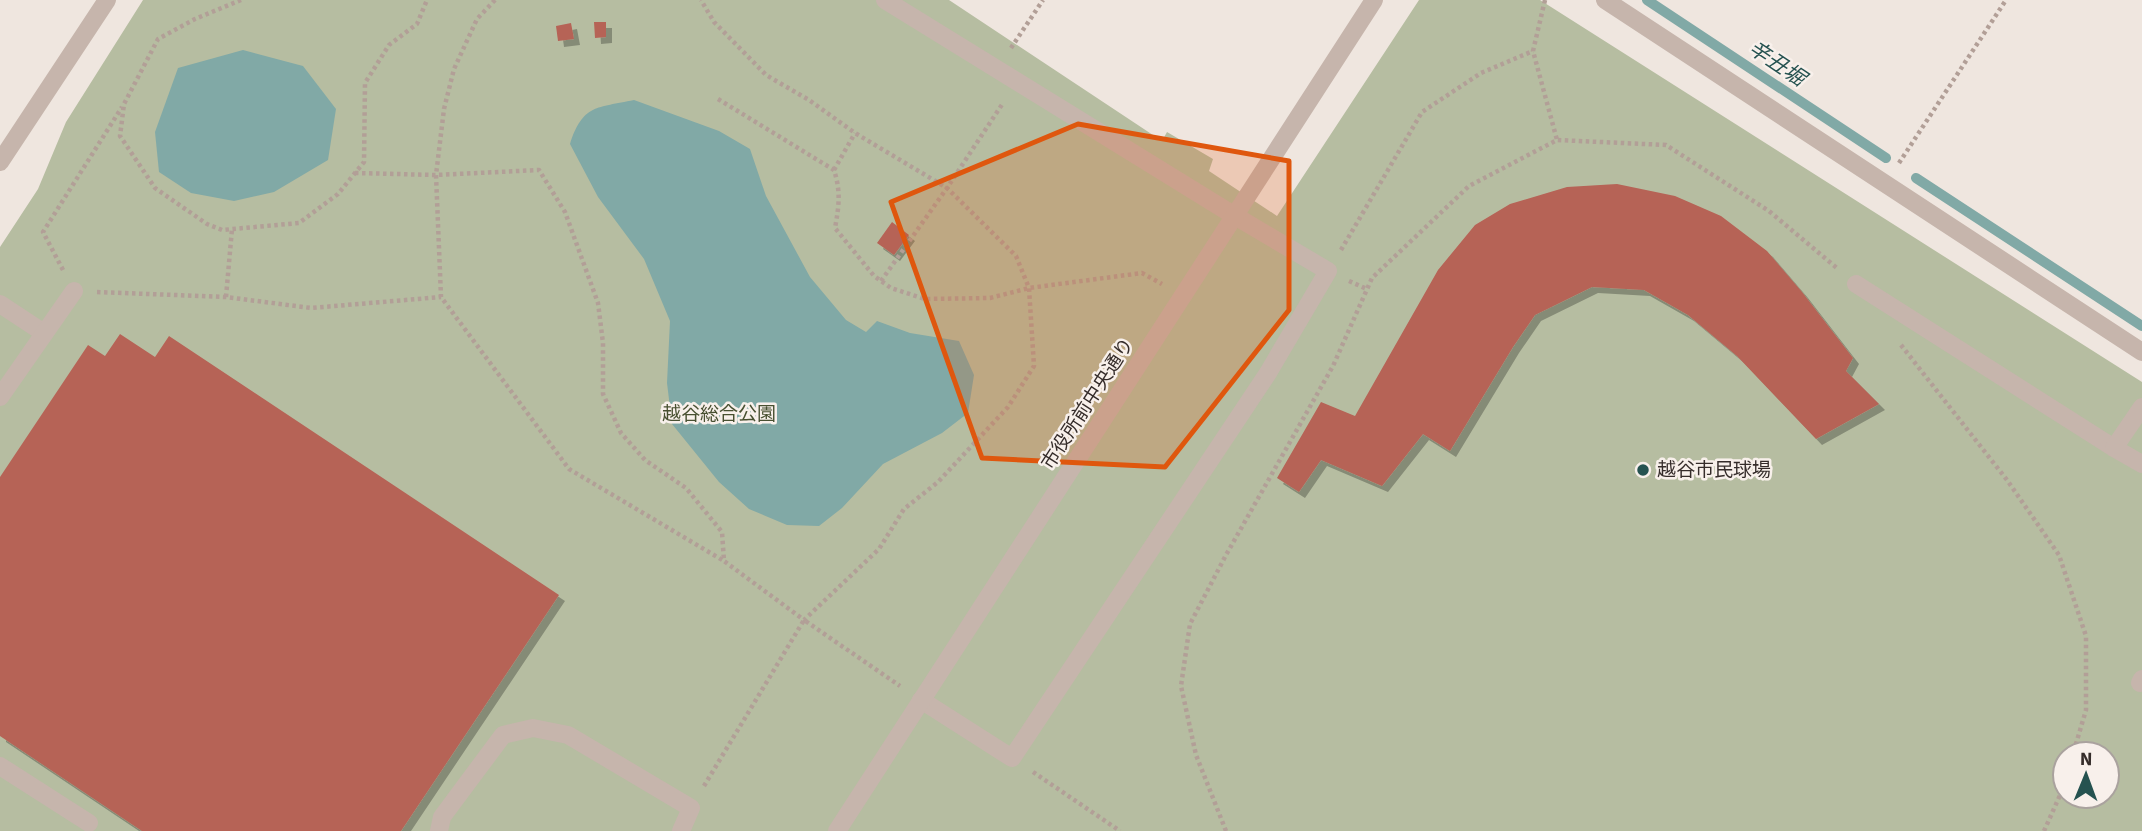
<svg xmlns="http://www.w3.org/2000/svg" width="2142" height="831" font-family="'Source Sans 3','Noto Sans JP',sans-serif">
  <style>
    .green { fill: #b6bda1; fill-rule: evenodd }
    .water { fill: #81a9a6 }
    .lines { fill: none; stroke-linecap: round; stroke-linejoin: round }
    .stream { stroke: #81a9a6; stroke-width: 10 }
    .building { fill: #b66356; filter: url(#shadow) }
    .path { stroke: #b29f97; stroke-width: 4.5; stroke-dasharray: 3.5 3.5; stroke-linecap: butt }
    .minor { stroke: #c6b5ac; stroke-width: 18 }
    .marked { fill: #df570e; fill-opacity: 0.2; stroke: #df570e; stroke-width: 5; stroke-linejoin: round }
    .poi-dot { fill: #255250; stroke: #f8f0eb; stroke-width: 2.5 }
    .labels { text-anchor: middle; dominant-baseline: central; stroke-width: 5; stroke-linejoin: round; paint-order: stroke }
    .street-label { font-size: 19px; fill: #352c2a; stroke: #f8f0eb }
    .park-label { font-size: 19px; fill: #485031; stroke: #f8f0eb }
    .poi-label { font-size: 19px; fill: #352c2a; stroke: #f8f0eb; text-anchor: start }
    .water-label { font-size: 21px; font-style: italic; fill: #255250; stroke: #f8f0eb }
  </style>
  <defs>
    <filter id="shadow"><feDropShadow dx="6" dy="6" stdDeviation="0" flood-color="#0004"/></filter>
  </defs>
  <rect width="100%" height="100%" fill="#efe6df"/>
  <path class="green" d="M143 0H949L1162 141 1167 132 1213 159 1209 171 1277 216 1419 0H1540L2142 382V831H0V247L38 189 66 122ZM2065 754H2107V796H2065Z"/>
  <g class="water">
    <path d="M243 50 303 66 336 109 328 160 274 192 234 201 191 193 159 172 155 132 178 68Z"/>
    <path d="M634 100 719 131 750 149 766 196 810 277 846 320 866 332 877 321 910 333 959 341 974 375 968 413 942 433 883 464 842 508 819 526 787 525 749 509 719 482 672 424 667 383 670 321 644 259 598 197 570 144C583 104 597 108 634 100Z"/>
  </g>
  <g class="lines">
    <g class="stream">
      <path d="M1647 0 1886 158"/>
      <path d="M1916 178 2142 326"/>
    </g>
  </g>
  <g class="building">
    <path d="M594 22H606V37L595 38Z"/>
    <path d="M571 23 574 39 558 41 556 26Z"/>
    <path d="M1617 184 1675 196 1721 216 1767 251 1802 292 1853 358 1846 371 1879 404 1816 439 1737 356 1688 315 1644 290 1592 287 1535 315 1513 347 1450 451 1423 434 1382 486 1321 460 1299 492 1277 478 1321 402 1355 416 1438 270 1475 225 1510 204 1567 187Z"/>
    <path d="M892 222 909 235 894 255 877 243Z"/>
    <path d="M120 334 155 357 169 336 559 595 401 831H142L0 736V477L88 345 105 356Z"/>
  </g>
  <g class="lines">
    <g class="path">
      <path d="M241 0 195 19 158 39 124 104 120 136 155 188 207 224 222 230 299 223 338 194 364 162 365 83 389 45 417 24 427 0"/>
      <path d="M495 0 477 19 454 69 444 109 436 175 441 297 569 469 724 561"/>
      <path d="M1545 0 1533 51 1557 140"/>
      <path d="M1011 48 1043 0"/>
      <path d="M718 99 834 170C841 192 839 206 835 228L874 276 891 288 925 299 990 298 1029 288 1142 273 1162 284"/>
      <path d="M1899 163 2006 0"/>
      <path d="M834 170 855 133"/>
      <path d="M355 173 436 175 539 170 565 212 598 303 603 343V394L621 433 645 460 686 488 722 532 724 561 804 620 879 549 904 509 938 482 1008 407 1034 366 1029 288 1016 256 947 188 855 133 809 100 766 75 714 22 701 0"/>
      <path d="M1341 250 1422 112 1481 73 1533 51"/>
      <path d="M63 270 43 232 122 107"/>
      <path d="M881 281 947 188 1003 103"/>
      <path d="M1349 281 1367 289"/>
      <path d="M97 292 226 297 311 308 441 297"/>
      <path d="M226 297 232 229"/>
      <path d="M1901 345 2007 480 2059 555 2086 636V710L2073 754"/>
      <path d="M1033 772 1120 831"/>
      <path d="M704 786 804 620 900 686"/>
      <path d="M1226 831 1196 755 1181 686 1190 624 1226 555 1333 366 1372 278 1469 186 1557 140 1666 145 1769 211 1838 269"/>
      <path d="M2044 831 2065 784"/>
    </g>
    <g class="minor">
      <path d="M885 0 1235 216 1328 271 1268 373 1012 758 921 700"/>
      <path d="M1605 0 2142 352"/>
      <path d="M0 162 107 0"/>
      <path d="M1856 284 2114 448"/>
      <path d="M0 304 44 333"/>
      <path d="M0 397 74 291"/>
      <path d="M2142 407 2114 448 2142 464"/>
      <path d="M2140 683 2142 679"/>
      <path d="M0 766 89 823"/>
      <path d="M439 831 442 817 503 735 533 728 568 735 691 808 681 831"/>
      <path d="M837 831 1374 0"/>
    </g>
  </g>
  <path class="marked" d="M1078 124 1289 161V310L1165 467 982 458 891 202Z"/>
  <circle class="poi-dot" cx="1643" cy="470" r="7"/>
  <g class="labels">
    <g class="street-label">
      <text transform="translate(1088 404) rotate(-57)">市役所前中央通り</text>
    </g>
    <g class="park-label">
      <text x="719" y="414">越谷総合公園</text>
    </g>
    <g class="poi-label">
      <text x="1657" y="470">越谷市民球場</text>
    </g>
    <g class="water-label">
      <text transform="translate(1777 63) rotate(34)">辛丑堀</text>
    </g>
  </g>
  <g transform="translate(2086 775) rotate(1)"><circle r="33" fill="#f8f0eb" stroke="#aaa29e" stroke-width="2"/>
  <path d="M0-5L12 26L0 18L-12 26Z" fill="#255250"/>
  <text y="-10" font-size="19" font-weight="bold" text-anchor="middle" fill="#352c2a">N</text>
  </g>
</svg>
